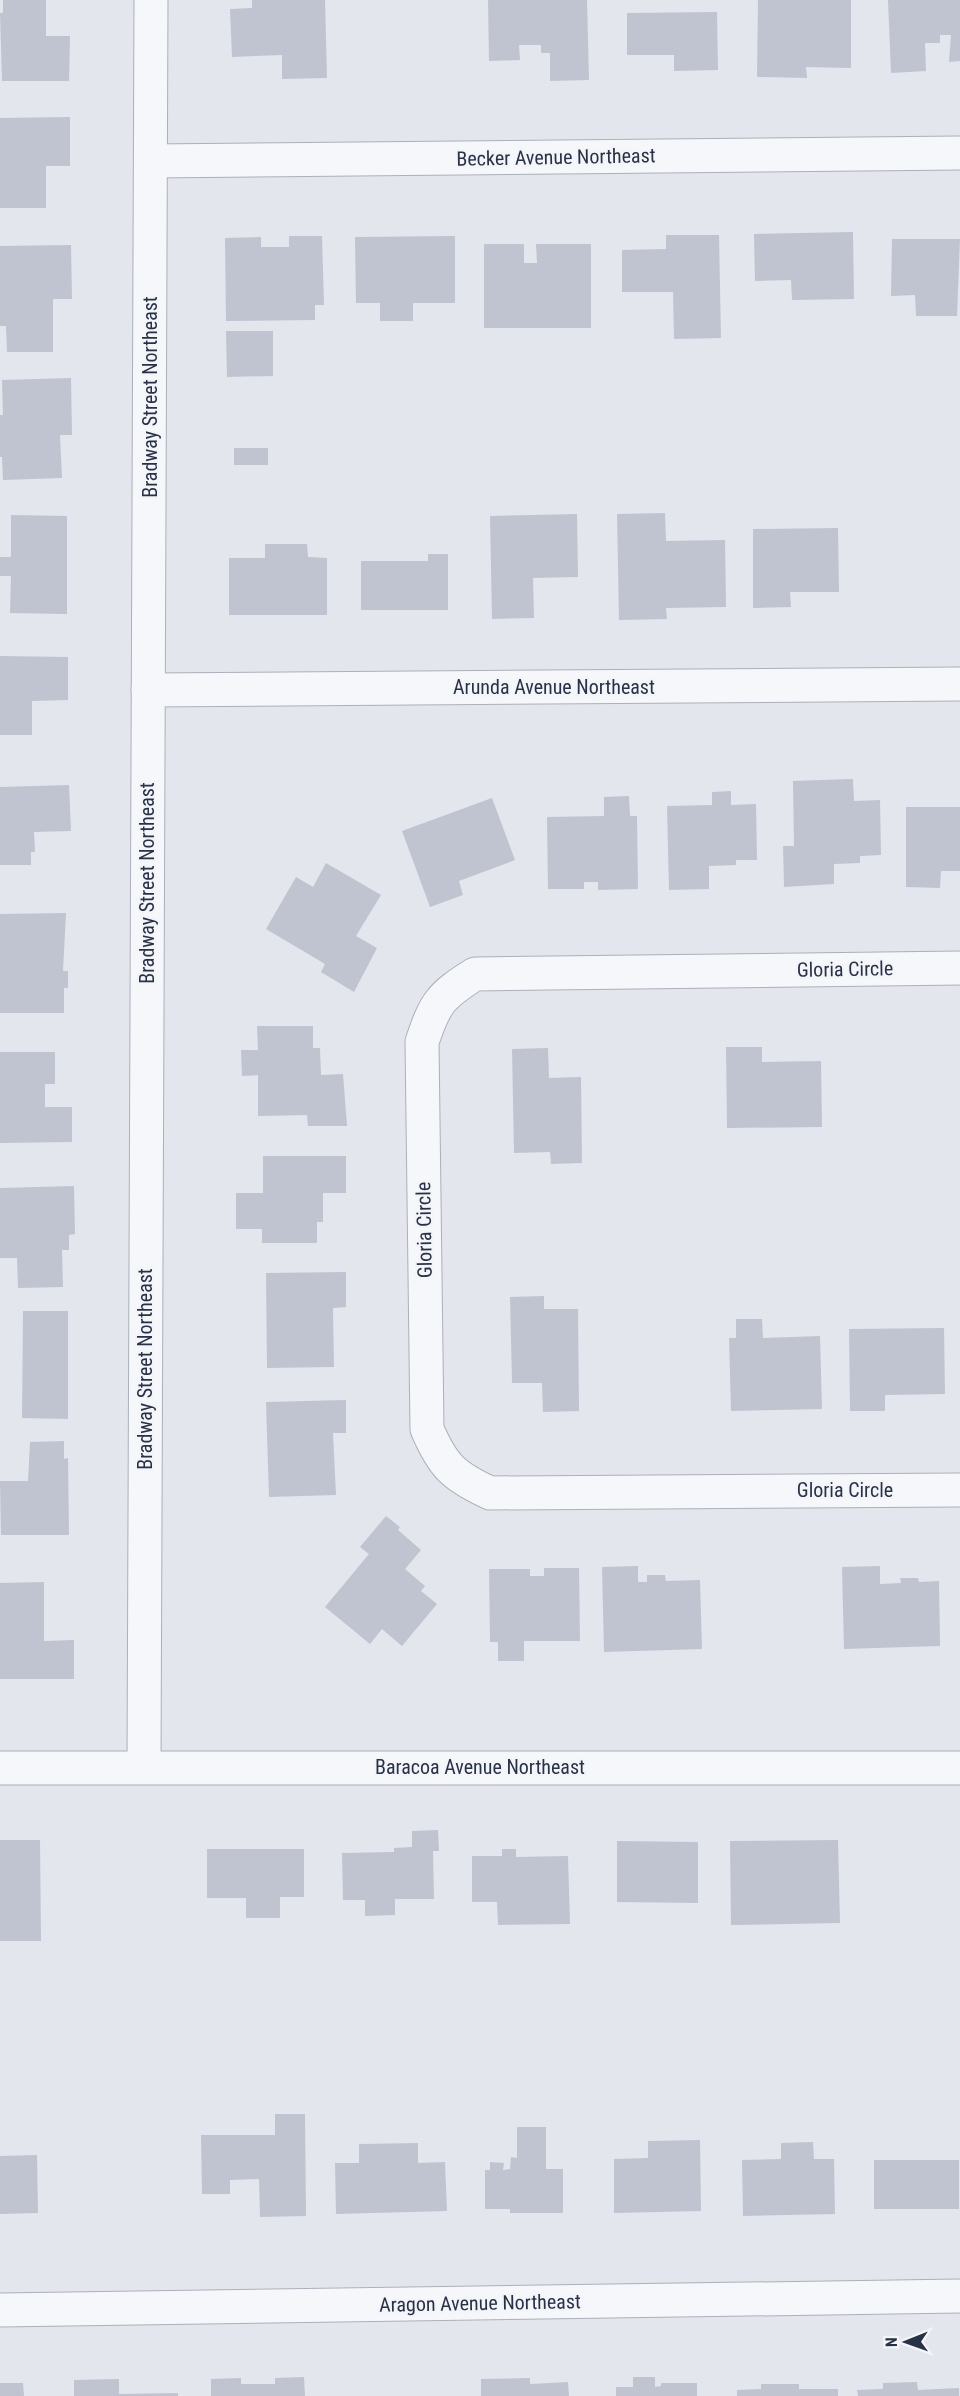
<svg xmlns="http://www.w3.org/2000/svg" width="960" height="2396" font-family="'Roboto Condensed',sans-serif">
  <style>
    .building { fill: #bfc4d0 }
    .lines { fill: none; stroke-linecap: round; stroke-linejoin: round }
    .street-casing { stroke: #abb0ba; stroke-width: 35 }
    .street { stroke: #f6f7fa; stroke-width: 33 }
    .labels { text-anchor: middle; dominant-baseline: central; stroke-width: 5; stroke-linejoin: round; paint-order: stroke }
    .street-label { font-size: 20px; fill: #293147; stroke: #f3f5f9 }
  </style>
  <rect width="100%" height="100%" fill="#e3e6ec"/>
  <g class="building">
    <path d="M3 0H46V36H70L69 81H2L0 13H3Z"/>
    <path d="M252 0H325L327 78 282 79V55L232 57 230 9 252 8Z"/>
    <path d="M488 0H587L589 80 550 81V53H541V45H519L520 60 489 61Z"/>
    <path d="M758 0H851V68L806 67 807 78 757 77Z"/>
    <path d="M888 0H960V61L949 62 951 35H940V43H925L926 71 891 73Z"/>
    <path d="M717 12 718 70 674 71V55H627V13Z"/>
    <path d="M70 117V166H46V208H0V118Z"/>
    <path d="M853 232 854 299 792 300 791 280 755 281 754 234Z"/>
    <path d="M666 235H719L721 338 674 339 673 292H622V250L666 249Z"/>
    <path d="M289 236H322L324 305H315V320L226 321 225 238 261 237V247H289Z"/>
    <path d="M455 236V303H413V321H380V303H356L355 237Z"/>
    <path d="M892 239H960L957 316H916L915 295 891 296Z"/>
    <path d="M484 244H524V263H537L536 244H591V328H484Z"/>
    <path d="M71 245 72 299H53V352H7L6 326H0V246Z"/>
    <path d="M226 331H273V376L227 377Z"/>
    <path d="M71 378 72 435H60L62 478 3 480 2 457H0V415H3L2 380Z"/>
    <rect x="234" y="448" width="34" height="17"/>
    <path d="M665 513 666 541 725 540 726 607 666 608 667 619 619 620 617 514Z"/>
    <path d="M577 514 578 577 533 578 534 618 492 619 490 516Z"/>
    <path d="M11 515 67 516V614L10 613 11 576H0V557H11Z"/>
    <path d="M838 528 839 592H790L791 607 753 608V529Z"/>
    <path d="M265 544H307L308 557 327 558V615H229V558H265Z"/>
    <path d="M428 554H448V610H361V561H428Z"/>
    <path d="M0 656 68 657V700L32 701V735H0Z"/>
    <path d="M853 779 854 801 880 800 881 855 860 856V863L834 864V884L784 887 783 846H794L793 781Z"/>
    <path d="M69 785 71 831 34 832 35 852H31V865H0V787Z"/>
    <path d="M731 791V805L756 804 757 860H736V865L709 866V889L669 890 667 806 712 805V792Z"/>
    <path d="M629 796 630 816H637L638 889 598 890V882H584V889H548L547 817 604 816V797Z"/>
    <path d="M492 798 515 860 459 881 463 895 430 907 402 831Z"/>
    <path d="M906 807H960V871H941L940 888 906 887Z"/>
    <path d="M326 863 381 895 356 936 377 948 354 992 321 972 325 964 266 929 296 877 313 887Z"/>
    <path d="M66 913 63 971H68V988H64V1013H0V914Z"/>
    <path d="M257 1026H313V1048H320L321 1075 343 1074 347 1126H308L307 1115 258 1116V1075L242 1076 241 1050H258Z"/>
    <path d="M726 1047H762V1062L821 1061 822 1127 727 1128Z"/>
    <path d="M548 1048 549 1078 581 1077 582 1163 551 1164 550 1152 514 1153 512 1049Z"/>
    <path d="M0 1052H55V1084H45V1107H72V1142L0 1143Z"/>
    <path d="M263 1156H346V1193H323V1222H317V1243H262V1229H236V1193H263Z"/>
    <path d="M74 1186 75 1234 69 1235V1250H62L63 1287 18 1288 17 1258H0V1188Z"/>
    <path d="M346 1272V1307L333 1308 334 1367 267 1368 266 1273Z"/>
    <path d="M544 1296V1309H578L579 1411 543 1412 542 1383H512L510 1297Z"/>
    <path d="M23 1311H68V1419L22 1418Z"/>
    <path d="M736 1319H762L763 1338 820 1336 822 1409 731 1411 729 1338H736Z"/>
    <path d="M944 1328 945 1394 885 1395V1411H850L849 1329Z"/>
    <path d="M346 1400V1433H333L336 1495 269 1497 266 1402Z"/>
    <path d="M64 1441V1459L68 1458 69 1535H1L0 1481H28L30 1442Z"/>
    <path d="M386 1516 400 1527 398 1530 421 1550 405 1569 425 1586 421 1591 437 1604 402 1646 382 1629 370 1644 325 1607 369 1554 360 1547Z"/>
    <path d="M638 1566V1582H647V1575H665L666 1581 700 1580 702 1649 604 1652 602 1567Z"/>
    <path d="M880 1566V1584L901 1583 900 1578H918L919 1582 939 1581 940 1646 844 1649 842 1567Z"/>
    <path d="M544 1568H579L580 1641H524V1661H498V1642H490L489 1569H530V1576H544Z"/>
    <path d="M44 1582V1641L74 1640V1679H0V1583Z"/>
    <path d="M438 1830 439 1851H433L434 1899H395V1915L365 1916V1900H343L342 1853 394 1852V1848L412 1847V1831Z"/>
    <path d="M0 1840H40L41 1941H0Z"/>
    <path d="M838 1840 840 1923 731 1925 730 1841Z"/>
    <path d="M617 1841 698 1842V1903L617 1902Z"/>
    <path d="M207 1849H304V1897H280V1918H246V1898H207Z"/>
    <path d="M502 1849H516V1857L568 1856 570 1924 498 1925 497 1902H472V1856H502Z"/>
    <path d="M275 2114H305L306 2216 260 2217 259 2179 230 2180V2194H202L201 2135H275Z"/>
    <path d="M517 2127H546V2169H563V2213H510V2209H485V2170H490V2162L504 2163 503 2170 510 2169 511 2157 517 2158Z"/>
    <path d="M700 2140 701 2211 614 2213V2159L648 2158V2141Z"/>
    <path d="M813 2142 814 2159H834L835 2214 743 2216 742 2160 781 2159V2143Z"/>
    <path d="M418 2143V2163L445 2162 447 2211 336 2214 335 2163H359V2144Z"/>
    <path d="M37 2155 38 2213 0 2214V2156Z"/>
    <rect x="874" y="2160" width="85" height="49"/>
    <path d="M304 2377 305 2396H211V2379L241 2378V2384H275V2378Z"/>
    <path d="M633 2377H655V2387L661 2386V2383H697V2396H616V2387H633Z"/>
    <path d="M530 2378V2384L568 2382 569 2396H481V2379Z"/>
    <path d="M119 2379V2394L178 2393V2396H74V2380Z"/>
    <path d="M917 2382 918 2390 959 2388V2396H858L857 2390 883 2389V2383Z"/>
    <path d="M0 2383H23L24 2396H0Z"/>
    <path d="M761 2384H799V2389H838V2396H737V2390L761 2389Z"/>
  </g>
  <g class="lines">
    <defs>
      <g id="street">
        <path d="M151 161 960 153"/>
        <path d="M148 690 960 684"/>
        <path d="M960 968 475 974C440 996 435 1003 422 1042L427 1429C443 1466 453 1476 490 1493L960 1490"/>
        <path d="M144 1767 151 0"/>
        <path d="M0 1768H960"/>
        <path d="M0 2310 960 2296"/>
      </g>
    </defs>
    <use href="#street" class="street-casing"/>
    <use href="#street" class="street"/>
  </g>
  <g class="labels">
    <g class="street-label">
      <text transform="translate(556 157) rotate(-1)">Becker Avenue Northeast</text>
      <text transform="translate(150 397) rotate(-90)">Bradway Street Northeast</text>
      <text x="554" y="687">Arunda Avenue Northeast</text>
      <text transform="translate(147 883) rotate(-90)">Bradway Street Northeast</text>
      <text transform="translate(845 969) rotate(-1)">Gloria Circle</text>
      <text transform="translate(424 1230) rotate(-91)">Gloria Circle</text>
      <text transform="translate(145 1369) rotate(-90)">Bradway Street Northeast</text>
      <text x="845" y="1490">Gloria Circle</text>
      <text x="480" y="1767">Baracoa Avenue Northeast</text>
      <text transform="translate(480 2303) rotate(-1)">Aragon Avenue Northeast</text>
    </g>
  </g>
  <g transform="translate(906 2342) rotate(269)" stroke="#f3f5f9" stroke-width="4.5" paint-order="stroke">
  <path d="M0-4.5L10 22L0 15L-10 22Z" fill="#293147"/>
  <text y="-9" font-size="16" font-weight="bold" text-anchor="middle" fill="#293147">N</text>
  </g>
</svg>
